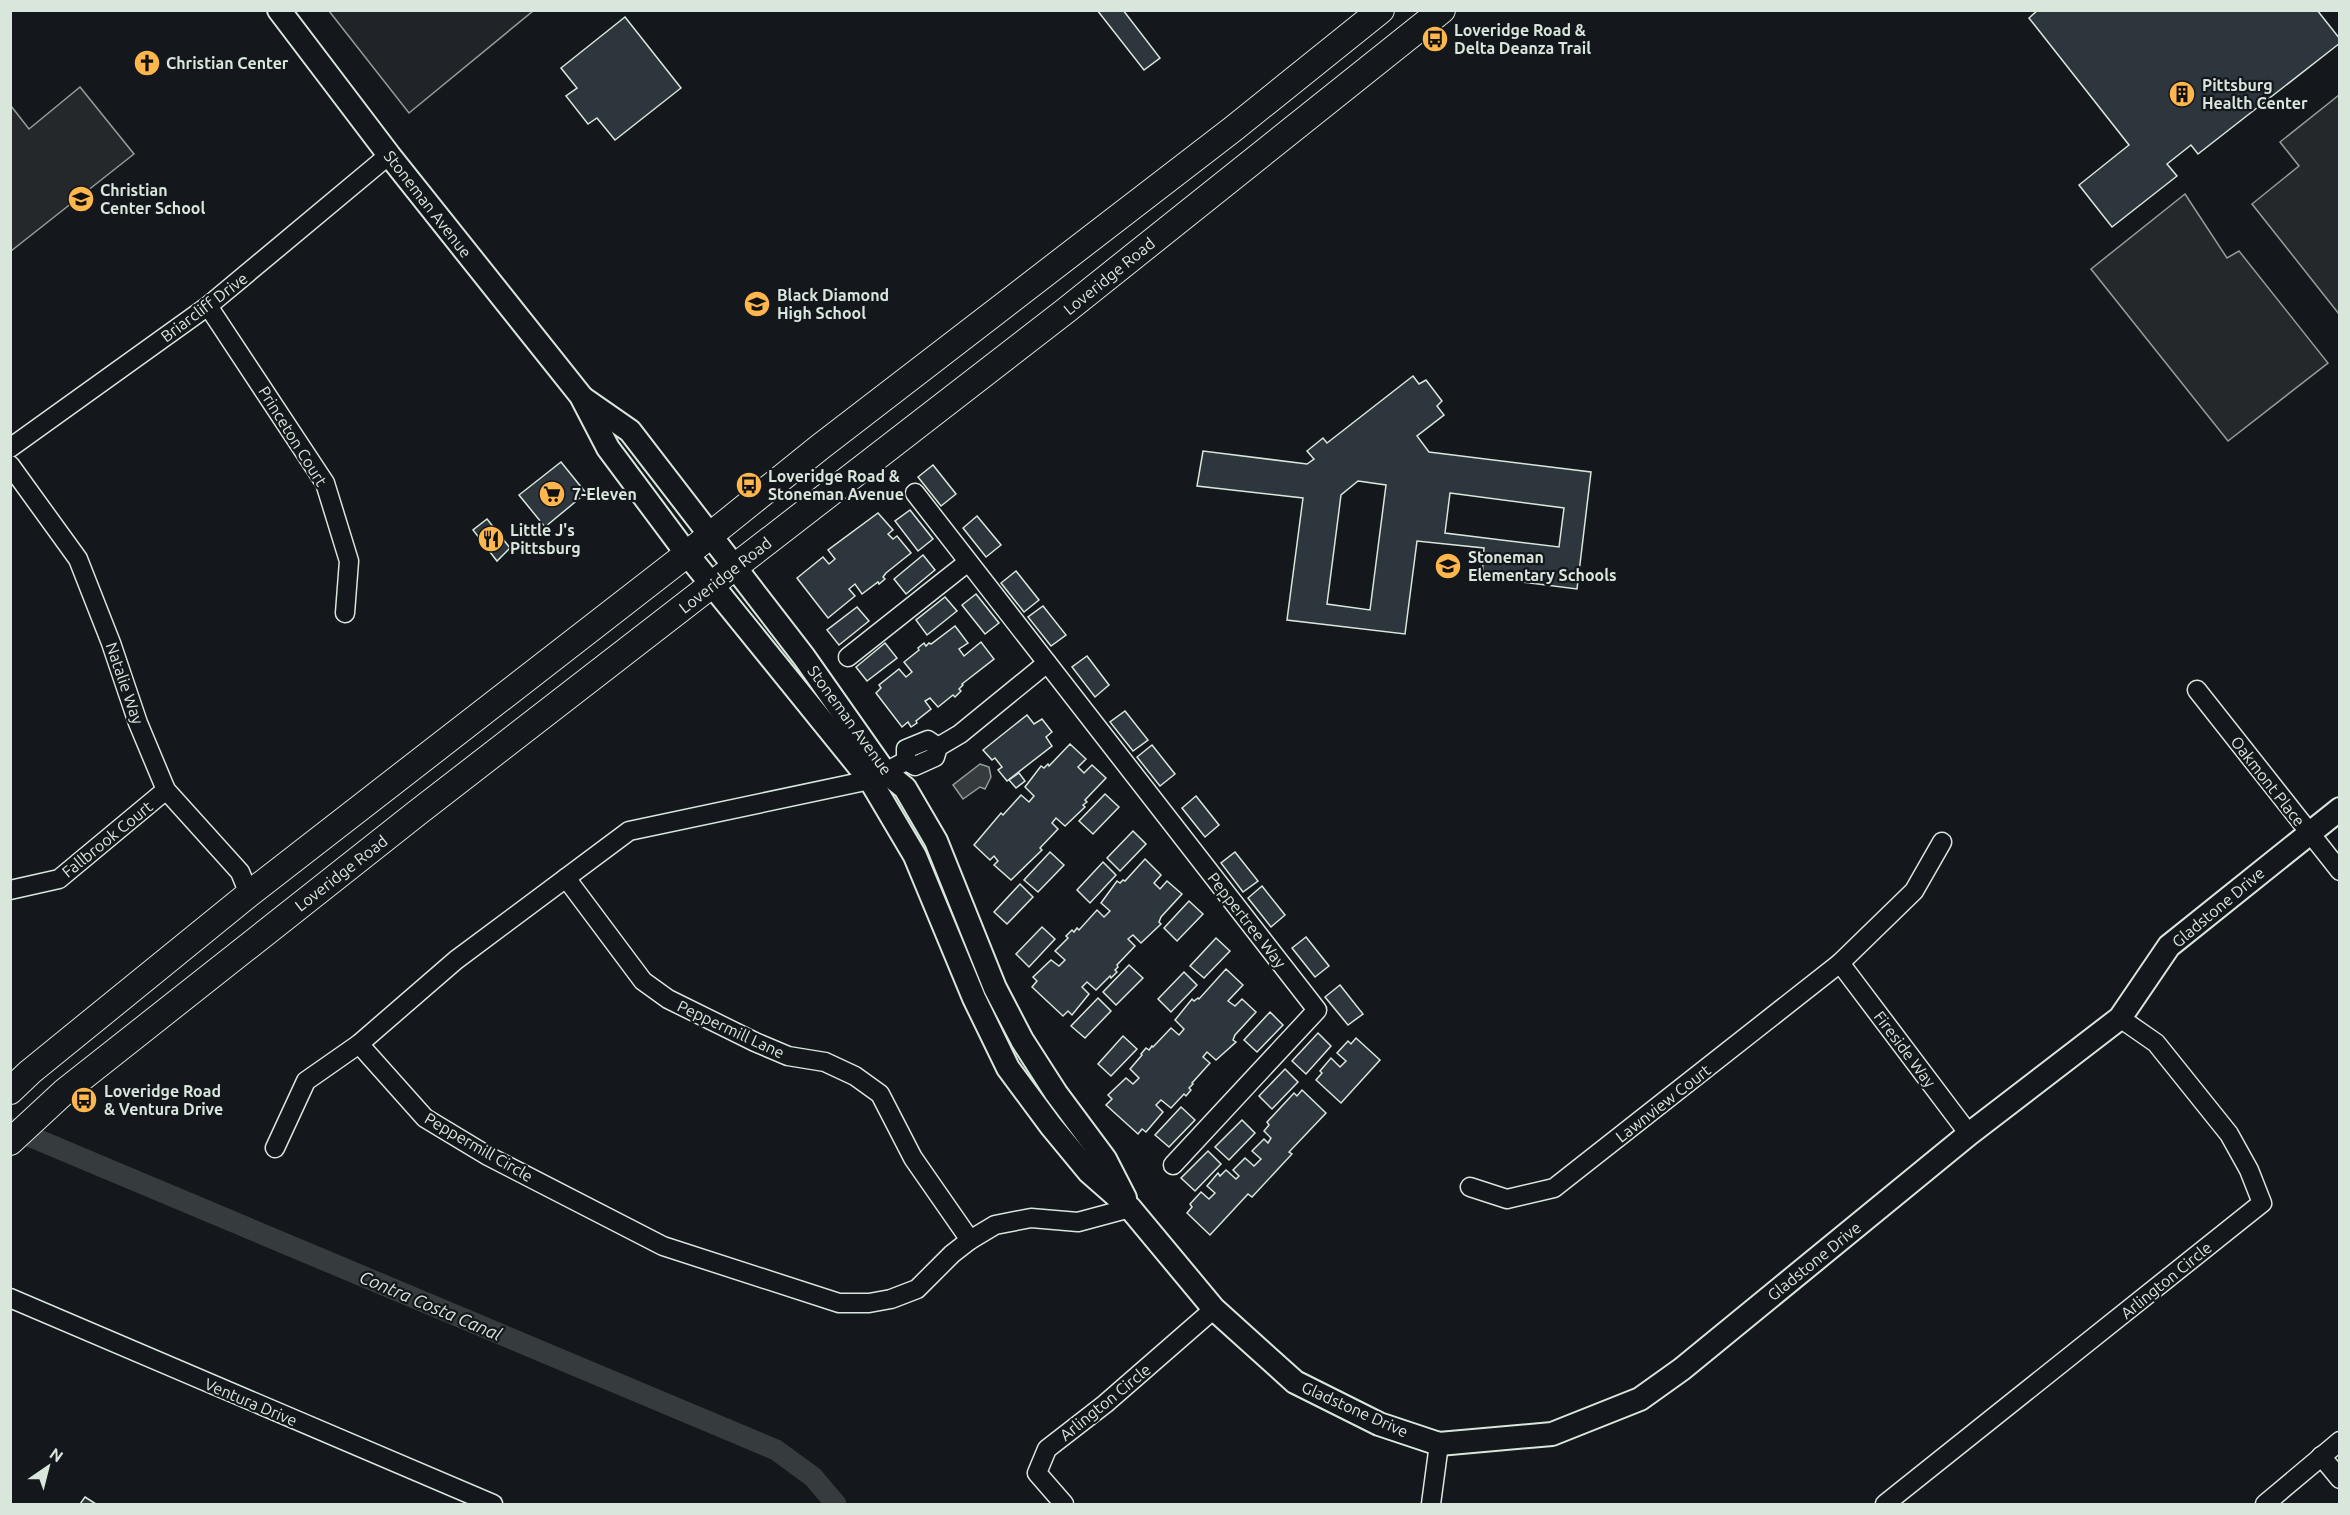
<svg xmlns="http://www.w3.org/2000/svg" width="2350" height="1515" font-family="Ubuntu,sans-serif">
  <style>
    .green { fill: #202428; stroke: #939e99; stroke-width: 1.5 }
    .parking { fill: #24282b; stroke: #939e99; stroke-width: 1.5 }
    .water { fill: #363b3e; stroke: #939e99; stroke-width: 1.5 }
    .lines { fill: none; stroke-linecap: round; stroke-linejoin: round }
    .canal { stroke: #363b3e; stroke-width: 21 }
    .building { fill: #2c363c; stroke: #d8e6dc; stroke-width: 1.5; fill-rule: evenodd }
    .minor-casing { stroke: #d8e6dc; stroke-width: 21 }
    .tertiary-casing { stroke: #d8e6dc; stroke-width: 26 }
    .secondary-casing { stroke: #d8e6dc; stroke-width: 28 }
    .minor { stroke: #14181c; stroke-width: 18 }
    .tertiary { stroke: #14181c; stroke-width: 22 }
    .secondary { stroke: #14181c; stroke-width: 26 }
    .labels { text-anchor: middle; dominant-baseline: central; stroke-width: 4.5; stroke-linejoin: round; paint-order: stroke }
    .poi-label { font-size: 16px; font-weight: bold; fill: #d8e6dc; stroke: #14181c; text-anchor: start }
    .street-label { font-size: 16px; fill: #d8e6dc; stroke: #14181c }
    .water-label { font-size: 18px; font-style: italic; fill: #d8e6dc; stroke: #14181c }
  </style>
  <rect width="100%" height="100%" fill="#14181c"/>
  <path class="green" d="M329 11H533L409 113Z"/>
  <g class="parking">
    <path d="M80 87 134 154 11 251V106L29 129Z"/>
    <path d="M2339 95V314L2252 204 2299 166 2280 142Z"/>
    <path d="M2185 194 2227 258 2239 251 2328 363 2228 441 2091 269Z"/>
  </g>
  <path class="water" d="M980 764 989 767 991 777 985 789 980 787 963 799 953 785Z"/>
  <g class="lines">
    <path class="canal" d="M10 1128 776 1450 813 1477 836 1504"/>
  </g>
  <g class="building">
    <path d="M1097 10H1123L1160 58 1144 70Z"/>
    <path d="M2038 10H2317L2340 39V43L2198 154 2191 145 2167 164 2177 176 2112 227 2079 185 2129 145 2029 18Z"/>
    <path d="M625 17 681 88 615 140 597 118 588 124 566 96 577 88 561 68Z"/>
    <path d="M1413 376 1419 384 1426 380 1442 401 1437 406 1444 415 1417 436 1429 452 1591 472 1577 589 1482 577 1484 548 1417 541 1405 634 1287 620 1303 498 1197 486 1203 451 1307 464 1314 459 1307 451 1323 438 1327 443ZM1358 481 1386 485 1370 610 1327 604 1341 495ZM1450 493 1564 508 1559 547 1445 533Z"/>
    <path d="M561 462 586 493 545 527 519 495Z"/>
    <path d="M933 465 956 494 941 506 918 477Z"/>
    <path d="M910 510 933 539 918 551 895 521Z"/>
    <path d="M878 513 893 530 888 534 893 539 897 536 911 553 886 573 883 577 885 579 879 584 878 582 862 594 855 584 849 589 855 596 828 618 797 578 823 557 829 564 835 559 828 550Z"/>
    <path d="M977 516 1001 545 986 557 963 528Z"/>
    <path d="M487 519 510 548 497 561 473 530Z"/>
    <path d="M923 555 935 570 906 594 894 579Z"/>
    <path d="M1016 571 1039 600 1024 612 1001 583Z"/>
    <path d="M976 594 999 623 985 634 962 605Z"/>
    <path d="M945 597 957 611 927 635 916 620Z"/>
    <path d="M1043 606 1066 635 1051 646 1028 617Z"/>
    <path d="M857 607 869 621 839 645 827 630Z"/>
    <path d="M955 626 968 643 959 649 964 656 981 642 994 659 962 684 963 685 959 689 961 691 955 697 953 695 938 707 930 698 925 701 931 709 916 721 917 723 911 727 908 722 902 727 876 693 881 688 879 685 899 669 906 677 912 672 904 662 919 650 918 648 924 643 926 646 929 643 931 644Z"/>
    <path d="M885 643 897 658 867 681 856 667Z"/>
    <path d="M1087 656 1109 685 1095 697 1072 667Z"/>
    <path d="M1125 711 1148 740 1133 751 1110 722Z"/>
    <path d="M1027 715 1034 724 1042 719 1052 732 1046 737 1052 746 1007 781 998 770 1002 767 995 758 992 760 983 750Z"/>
    <path d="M1070 744 1086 759 1078 767 1084 773 1092 765 1106 778 1085 800 1087 802 1083 805 1085 807 1065 826 1056 818 1052 823 1058 829 1040 848 1042 850 1011 880 994 865 998 861 994 856 990 860 974 845 1001 813 1003 815 1021 795 1029 802 1034 796 1025 787 1041 766 1044 768 1048 764 1049 766Z"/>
    <path d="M1152 745 1175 774 1160 786 1137 757Z"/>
    <path d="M1019 773 1025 781 1016 788 1009 780Z"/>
    <path d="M1105 794 1119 807 1093 834 1079 821Z"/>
    <path d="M1196 796 1219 825 1205 837 1182 808Z"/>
    <path d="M1133 831 1146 844 1120 871 1107 858Z"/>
    <path d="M1050 852 1064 865 1038 892 1024 880Z"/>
    <path d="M1235 852 1258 881 1243 892 1221 863Z"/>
    <path d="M1145 859 1161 875 1154 883 1160 889 1167 881 1182 894 1161 917 1159 922 1161 924 1141 943 1133 935 1128 939 1135 946 1117 965 1118 967 1115 970 1117 972 1111 978 1110 976 1096 990 1087 982 1082 987 1089 994 1072 1015 1068 1011 1063 1016 1032 987 1037 981 1033 977 1051 960 1059 966 1065 960 1055 951 1068 938 1066 936 1072 930 1074 932 1077 928 1079 930 1097 910 1104 917 1110 911 1101 903 1117 881 1120 883 1123 880 1125 881Z"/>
    <path d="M1103 862 1116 875 1090 903 1077 890Z"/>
    <path d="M1020 884 1033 897 1007 924 994 912Z"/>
    <path d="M1262 886 1285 915 1271 927 1248 898Z"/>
    <path d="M1189 901 1203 914 1177 941 1164 928Z"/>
    <path d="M1042 927 1055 939 1029 967 1016 954Z"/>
    <path d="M1306 937 1329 966 1315 977 1292 948Z"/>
    <path d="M1216 938 1230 951 1204 978 1190 966Z"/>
    <path d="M1129 965 1143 978 1116 1005 1103 992Z"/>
    <path d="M1226 969 1243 985 1228 1001 1235 1006 1242 999 1256 1012 1235 1035 1233 1040 1236 1042 1216 1060 1207 1052 1203 1057 1210 1063 1192 1083 1193 1084 1189 1088 1191 1090 1186 1096 1184 1094 1171 1108 1161 1100 1156 1105 1163 1112 1146 1132 1142 1129 1138 1134 1106 1105 1112 1099 1108 1095 1126 1078 1133 1084 1139 1078 1130 1069 1142 1055 1141 1054 1146 1048 1149 1050 1152 1046 1153 1047 1171 1028 1179 1035 1184 1029 1175 1020 1192 999 1194 1001 1198 998 1199 999Z"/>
    <path d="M1184 972 1197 985 1171 1012 1158 999Z"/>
    <path d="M1340 985 1363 1014 1348 1025 1325 997Z"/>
    <path d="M1098 998 1111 1011 1085 1038 1071 1026Z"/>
    <path d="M1270 1012 1283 1025 1257 1052 1244 1040Z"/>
    <path d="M1318 1033 1331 1046 1306 1074 1292 1061Z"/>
    <path d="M1123 1036 1137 1049 1111 1076 1098 1064Z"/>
    <path d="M1356 1038 1380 1060 1341 1103 1316 1080 1322 1073 1320 1071 1331 1058 1340 1067 1346 1061 1337 1053 1348 1041 1351 1044Z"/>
    <path d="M1285 1069 1298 1082 1272 1109 1259 1096Z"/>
    <path d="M1302 1090 1326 1113 1289 1152 1292 1154 1252 1197 1248 1194 1210 1235 1187 1213 1192 1207 1190 1204 1201 1192 1209 1199 1215 1193 1207 1186 1218 1173 1220 1176 1226 1170 1236 1179 1239 1176 1233 1170 1245 1158 1254 1166 1261 1159 1252 1151 1264 1139 1268 1143 1271 1138 1264 1131 1269 1125 1267 1122 1294 1093 1297 1096Z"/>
    <path d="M1181 1107 1195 1120 1169 1147 1155 1135Z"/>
    <path d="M1242 1120 1255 1133 1229 1160 1215 1147Z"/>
    <path d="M1208 1151 1221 1164 1195 1191 1181 1178Z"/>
    <path d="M85 1497 96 1504H80Z"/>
  </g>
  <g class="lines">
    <defs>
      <g id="minor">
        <path d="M208 306 325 483 349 561 345 613"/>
        <path d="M10 448 208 306 389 155"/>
        <path d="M10 465 78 559 111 643 138 723 166 790 240 872 249 894"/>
        <path d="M915 493 1317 1010 1173 1165"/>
        <path d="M848 657 968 562"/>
        <path d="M2197 690 2340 871"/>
        <path d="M906 761 915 766 935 757 938 747 960 734 1047 663"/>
        <path d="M906 761V749L928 740 938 747"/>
        <path d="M566 878 643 981 668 999 755 1042 788 1056 825 1062 855 1076 880 1094 913 1158 970 1240"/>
        <path d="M10 890 59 879 166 790"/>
        <path d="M1840 963 1969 1134"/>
        <path d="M359 1044 425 1118 488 1156 663 1246 839 1303H869L891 1299 917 1289 952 1254 970 1240 995 1225 1031 1218 1078 1222 1130 1208"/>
        <path d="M275 1148 306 1081 359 1044 456 960 629 831 870 780 906 761"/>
        <path d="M1470 1187 1507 1199 1554 1188 1840 963 1914 891 1942 842"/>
        <path d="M10 1298 493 1504"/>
        <path d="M2321 1456 2340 1479"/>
        <path d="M1064 1504 1037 1473 1047 1449 1105 1404 1214 1309"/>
        <path d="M1431 1504 1439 1444"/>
        <path d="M1885 1504 2262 1203 2249 1170 2229 1134 2156 1043 2120 1018"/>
        <path d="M2265 1504 2340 1441"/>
      </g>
      <g id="tertiary">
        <path d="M279 10 389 155 581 396 608 448 687 554 870 780 915 856 974 998 1008 1068 1051 1126 1089 1172 1130 1208 1214 1309 1295 1382 1379 1424 1439 1444 1552 1434 1640 1399 1682 1369 1969 1134 2120 1018 2169 946 2340 809"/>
        <path d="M584 399 630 431 804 657 884 771 905 788 936 841 995 988 1022 1040 1056 1093 1105 1159 1125 1198"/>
      </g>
      <g id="secondary">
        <path d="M10 1091 30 1072 249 894 687 554 820 447 1233 129 1381 10"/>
        <path d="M10 1142 64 1092 417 813 1064 312 1442 10"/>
      </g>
    </defs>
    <use href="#minor" class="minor-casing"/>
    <use href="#tertiary" class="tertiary-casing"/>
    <use href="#secondary" class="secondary-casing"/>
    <use href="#minor" class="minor"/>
    <use href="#tertiary" class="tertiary"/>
    <use href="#secondary" class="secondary"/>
  </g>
  <defs>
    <symbol id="bus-disc" viewBox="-11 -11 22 22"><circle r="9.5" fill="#ffb74d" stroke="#14181c"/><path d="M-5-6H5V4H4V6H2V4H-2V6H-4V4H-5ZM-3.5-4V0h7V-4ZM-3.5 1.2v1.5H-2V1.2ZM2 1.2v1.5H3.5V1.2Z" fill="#111"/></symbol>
    <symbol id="church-disc" viewBox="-11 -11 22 22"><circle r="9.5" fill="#ffb74d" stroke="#14181c"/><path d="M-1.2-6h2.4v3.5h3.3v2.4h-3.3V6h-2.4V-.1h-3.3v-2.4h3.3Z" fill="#111"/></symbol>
    <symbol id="building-disc" viewBox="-11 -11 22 22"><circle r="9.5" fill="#ffb74d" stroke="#14181c"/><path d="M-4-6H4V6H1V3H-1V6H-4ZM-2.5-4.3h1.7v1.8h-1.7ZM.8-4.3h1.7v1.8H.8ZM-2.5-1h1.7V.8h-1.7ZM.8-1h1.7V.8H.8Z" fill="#111"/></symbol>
    <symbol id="school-disc" viewBox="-11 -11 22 22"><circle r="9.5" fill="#ffb74d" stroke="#14181c"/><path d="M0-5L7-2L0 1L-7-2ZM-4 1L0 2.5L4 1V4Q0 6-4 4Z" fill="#111"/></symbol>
    <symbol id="supermarket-disc" viewBox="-11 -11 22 22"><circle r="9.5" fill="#ffb74d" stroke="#14181c"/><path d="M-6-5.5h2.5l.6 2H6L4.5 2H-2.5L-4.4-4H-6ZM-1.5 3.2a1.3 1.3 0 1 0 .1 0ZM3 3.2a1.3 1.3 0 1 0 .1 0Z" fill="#111"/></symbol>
    <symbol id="restaurant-disc" viewBox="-11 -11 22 22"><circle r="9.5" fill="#ffb74d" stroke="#14181c"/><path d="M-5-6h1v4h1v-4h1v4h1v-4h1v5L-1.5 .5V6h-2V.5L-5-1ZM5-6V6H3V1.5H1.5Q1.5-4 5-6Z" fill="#111"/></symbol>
  </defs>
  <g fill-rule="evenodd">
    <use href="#bus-disc" x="1420" y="24" width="30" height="30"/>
    <use href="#church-disc" x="132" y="48" width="30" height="30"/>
    <use href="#building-disc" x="2167" y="79" width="30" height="30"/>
    <use href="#school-disc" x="66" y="184" width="30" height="30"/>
    <use href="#school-disc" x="742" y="289" width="30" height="30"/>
    <use href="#bus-disc" x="734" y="470" width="30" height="30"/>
    <use href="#supermarket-disc" x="537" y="479" width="30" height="30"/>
    <use href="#restaurant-disc" x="476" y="524" width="30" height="30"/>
    <use href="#school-disc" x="1433" y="551" width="30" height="30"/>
    <use href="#bus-disc" x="69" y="1085" width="30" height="30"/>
  </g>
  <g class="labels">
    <g class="poi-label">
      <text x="1454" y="30">Loveridge Road &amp;<tspan x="1454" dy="18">Delta Deanza Trail</tspan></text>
      <text x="166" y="63">Christian Center</text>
      <text x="2202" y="85">Pittsburg<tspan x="2202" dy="18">Health Center</tspan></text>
      <text x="100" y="190">Christian<tspan x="100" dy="18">Center School</tspan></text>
      <text x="777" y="295">Black Diamond<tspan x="777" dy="18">High School</tspan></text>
      <text x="768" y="476">Loveridge Road &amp;<tspan x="768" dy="18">Stoneman Avenue</tspan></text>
      <text x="572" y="494">7-Eleven</text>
      <text x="510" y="530">Little J's<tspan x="510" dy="18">Pittsburg</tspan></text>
      <text x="1468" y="557">Stoneman<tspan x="1468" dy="18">Elementary Schools</tspan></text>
      <text x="104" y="1091">Loveridge Road<tspan x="104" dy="18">&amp; Ventura Drive</tspan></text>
    </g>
    <g class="street-label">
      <text transform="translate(428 204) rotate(52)">Stoneman Avenue</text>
      <text transform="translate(1109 276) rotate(-39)">Loveridge Road</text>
      <text transform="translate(204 307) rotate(-37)">Briarcliff Drive</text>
      <text transform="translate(293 436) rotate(58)">Princeton Court</text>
      <text transform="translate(725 575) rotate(-38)">Loveridge Road</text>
      <text transform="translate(125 683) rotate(71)">Natalie Way</text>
      <text transform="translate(850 720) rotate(54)">Stoneman Avenue</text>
      <text transform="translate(2268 781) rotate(52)">Oakmont Place</text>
      <text transform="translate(107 839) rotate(-39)">Fallbrook Court</text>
      <text transform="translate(341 873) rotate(-38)">Loveridge Road</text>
      <text transform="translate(2218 907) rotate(-40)">Gladstone Drive</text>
      <text transform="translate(1247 920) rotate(52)">Peppertree Way</text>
      <text transform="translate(731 1029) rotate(25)">Peppermill Lane</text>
      <text transform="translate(1905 1049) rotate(53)">Fireside Way</text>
      <text transform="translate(1663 1103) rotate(-38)">Lawnview Court</text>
      <text transform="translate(479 1147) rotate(30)">Peppermill Circle</text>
      <text transform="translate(1814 1261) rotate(-39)">Gladstone Drive</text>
      <text transform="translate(2166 1280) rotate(-39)">Arlington Circle</text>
      <text transform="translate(251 1402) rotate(23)">Ventura Drive</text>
      <text transform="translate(1105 1402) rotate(-39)">Arlington Circle</text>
      <text transform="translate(1355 1409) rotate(24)">Gladstone Drive</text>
    </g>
    <g class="water-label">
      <text transform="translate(431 1305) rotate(23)">Contra Costa Canal</text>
    </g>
  </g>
  <rect width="2350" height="1515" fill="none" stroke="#d8e6dc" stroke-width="24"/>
  <g transform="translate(48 1467) rotate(35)" stroke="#14181c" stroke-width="4.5" paint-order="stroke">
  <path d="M0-4.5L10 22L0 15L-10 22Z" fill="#d8e6dc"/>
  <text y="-9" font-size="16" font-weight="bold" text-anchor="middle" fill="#d8e6dc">N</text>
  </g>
</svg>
